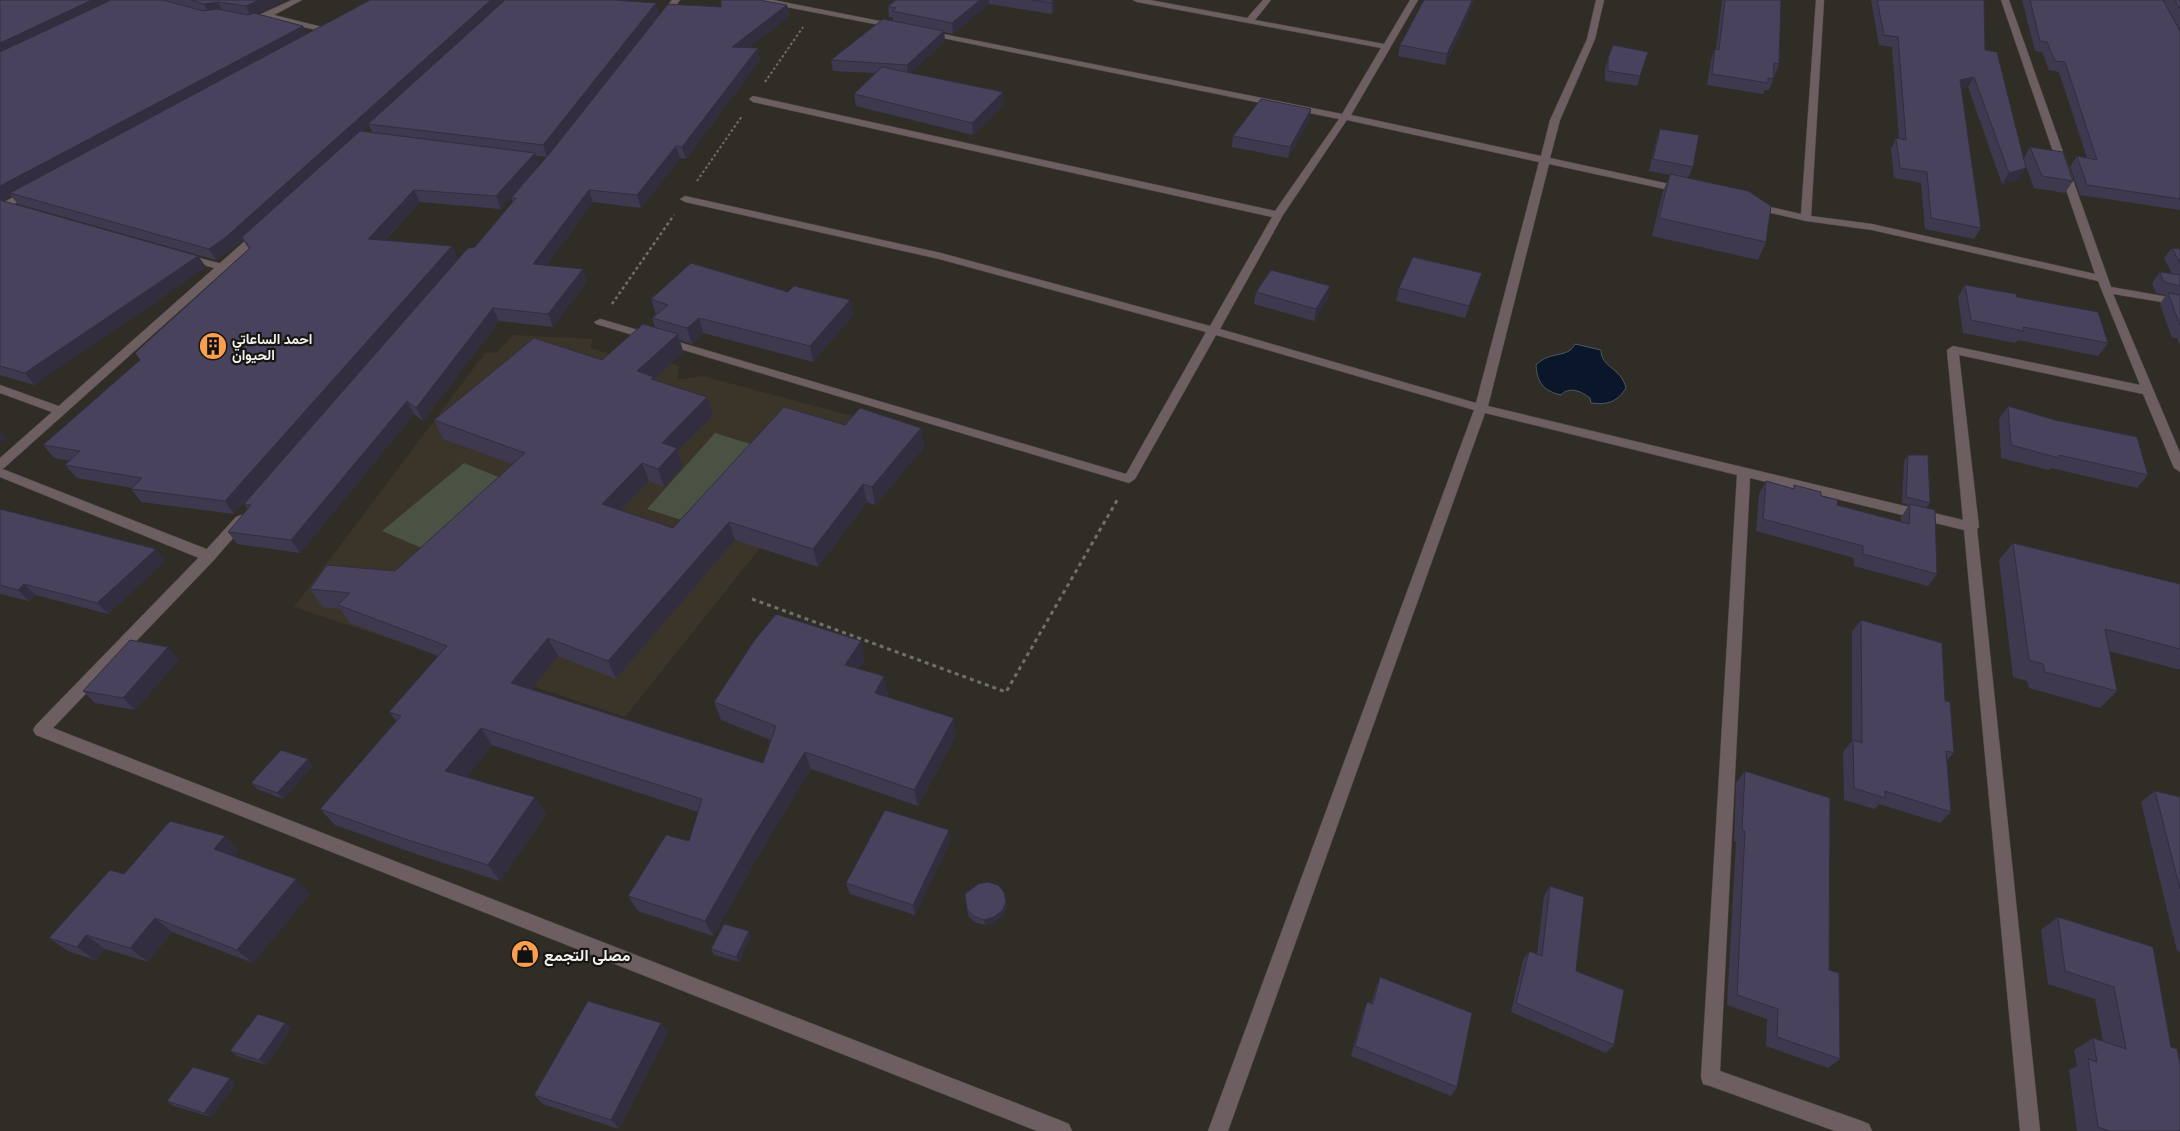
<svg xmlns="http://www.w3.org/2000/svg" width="2180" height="1131" font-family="'Playfair Display',Vazirmatn,serif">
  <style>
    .built { fill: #3a3528 }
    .green { fill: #495243 }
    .water { fill: #0a162a; stroke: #505864 }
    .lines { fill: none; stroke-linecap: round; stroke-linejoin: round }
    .service-casing { stroke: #4b4942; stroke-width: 1 }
    .minor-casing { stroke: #4b4942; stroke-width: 1 }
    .tertiary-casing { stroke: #4b4942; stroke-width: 1 }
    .path-far2 { stroke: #716f69; stroke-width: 2; stroke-dasharray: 2.5 2.5; stroke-linecap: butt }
    .path-far1 { stroke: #716f69; stroke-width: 2.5; stroke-dasharray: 3 3; stroke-linecap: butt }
    .path { stroke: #716f69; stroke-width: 3; stroke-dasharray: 4 4; stroke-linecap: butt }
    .service { fill: #6d5e61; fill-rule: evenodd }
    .minor { fill: #6d5e61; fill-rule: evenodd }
    .tertiary { fill: #6d5e61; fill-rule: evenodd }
    .wall { fill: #3e394f; fill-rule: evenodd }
    .shaded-wall { fill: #322e40 }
    .building { fill: #48425c; stroke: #322e40 }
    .labels { text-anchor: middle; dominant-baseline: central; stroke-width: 4.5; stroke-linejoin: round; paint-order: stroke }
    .poi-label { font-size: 14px; font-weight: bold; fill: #f3f2ed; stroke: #171613; text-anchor: start }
    .near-poi-label { font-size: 16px; font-weight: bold; fill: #f3f2ed; stroke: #171613; text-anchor: start }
  </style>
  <rect width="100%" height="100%" fill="#302d26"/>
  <path class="built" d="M513 335 593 339 590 348 611 354 619 348 679 366 677 380 703 376 863 419 625 717 294 607 485 353 497 352Z"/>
  <g class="green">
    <path d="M715 433 754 445 688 522 647 509Z"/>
    <path d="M464 463 506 480 426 550 382 531Z"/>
  </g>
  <path class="water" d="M1575 344 1601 350C1601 368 1621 367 1626 388 1617 402 1608 405 1591 403L1590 398C1581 391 1569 386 1561 395 1544 391 1537 383 1536 365 1550 350 1568 359 1575 344Z"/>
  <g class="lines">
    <defs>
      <path id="service" d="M0 468 214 552 216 556 214 560H204L0 477Z"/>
      <g id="minor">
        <path d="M292 0H302L274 15 330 29V33L267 19 254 24 246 21Z"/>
        <path d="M672 0H680L664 21H658L657 19Z"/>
        <path d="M757 0H773L895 24 899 26 895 28 761 2Z"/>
        <path d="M1133 0H1150L1247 18 1263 0H1271L1255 20 1384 44 1410 0H1418L1351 115 1541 156 1550 120 1587 39 1596 0H1604L1595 39 1560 120 1550 158 1683 187 1688 190 1683 193 1549 164 1488 406 1963 520 1947 350 1953 346 2140 385 2098 281 1872 230 1806 221 1749 208 1748 206 1753 203 1801 214 1816 0H1824L1811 216 1872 224 2095 274 2001 0H2009L2111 287 2180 299V305L2113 294 2180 453V472L2174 468 2143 394 1959 355 1979 527 1977 529 2040 1131H2020L1964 530 1750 478 1720 1071 1862 1121 1869 1124 1872 1131H1835L1710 1086 1703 1084 1701 1077 1737 475 1485 413 1228 1131H1208L1474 410 1216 335 1135 479 1129 483 596 324 594 322 600 319 604 320 1126 474 1206 332 939 259 685 202 680 199 685 196 941 253 1210 326 1272 217 753 102 749 99 753 96 1275 211 1339 119 928 35 924 33 928 31 1342 114 1381 48 1137 2ZM1347 120 1539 162 1476 403 1220 329 1283 215Z"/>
        <path d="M30 189 34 190V194L0 211V204Z"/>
        <path d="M184 254 226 265 227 267 222 270 180 259 179 257Z"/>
        <path d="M0 385 64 408 66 411 60 415 0 393Z"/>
        <path d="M241 515 246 517 248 520 246 523 214 560 53 728 1062 1121 1069 1124 1072 1131H1037L36 735 33 730 36 725 204 552 236 517Z"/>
      </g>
      <path id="tertiary" d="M259 231 264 234 263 236 4 468 0 469V458L255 232Z"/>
    </defs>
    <use href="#service" class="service-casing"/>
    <use href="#minor" class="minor-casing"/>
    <use href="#tertiary" class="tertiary-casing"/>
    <g class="path-far2">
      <path d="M765 82 803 27"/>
      <path d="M697 181 742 116"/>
    </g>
    <path class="path-far1" d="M612 304 674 215"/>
    <path class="path" d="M752 599 1006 692 1119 497"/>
    <use href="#service" class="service"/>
    <use href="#minor" class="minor"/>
    <use href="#tertiary" class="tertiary"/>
  </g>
  <g class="wall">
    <path d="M0 0H285L257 14 306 34 659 14 549 154 721 7 787 5 790 16 748 48H758L760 60 686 159 680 158 641 208 593 202 546 266 587 281 553 327 499 321 423 421 414 414 300 553 237 544 228 532 248 509 244 504 475 247 513 202 511 198 547 157 536 156 539 165 501 209 420 202 385 240 452 246 458 259 234 514 141 502 131 489 132 488 77 478 65 465 70 461 54 458 43 445 140 360 249 249 243 240 233 248 216 260 18 204 11 196 2 201 198 256 206 267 34 385 0 375ZM369 125 372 132 362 131Z"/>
    <path d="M896 0H1055L1052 14 989 4 953 34 944 32 945 41 910 73 1004 104 973 135 856 106 854 94 875 73 833 71 831 60 893 21V18L889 17 888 6Z"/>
    <path d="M1424 0H1474L1465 23 1445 65 1398 56 1400 45Z"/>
    <path d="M1722 0H1781L1779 64 1769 90H1765L1763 94 1707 85 1711 60 1715 49H1716Z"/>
    <path d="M1871 0H1984L1985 50 2024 158 2030 147 2073 181 2065 193 2034 188 2026 166 2020 179 2002 184 1968 87 1961 89 1981 228 1974 239 1925 229 1921 183 1894 178 1891 149 1896 138 1899 139 1892 47 1879 45Z"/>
    <path d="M2022 0H2163L2180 31V210L2080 195 2070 167 2077 156 2087 158 2059 72 2049 70 2042 52 2035 51Z"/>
    <path d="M2163 0H2180V30Z"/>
    <path d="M1613 45 1648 52 1637 86 1605 81V68Z"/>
    <path d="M1311 109 1309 120 1288 158 1232 147 1233 136Z"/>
    <path d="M1660 129 1693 167 1688 178 1766 242 1758 260 1652 236 1663 191 1670 175 1649 171 1656 141Z"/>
    <path d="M2172 248 2180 249V345L2177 338H2172L2160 304 2166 295 2156 293 2152 283 2160 272 2172 274 2164 258Z"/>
    <path d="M1478 285 1465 318 1396 301 1399 288Z"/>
    <path d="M1965 285 2017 297 2108 343 2098 356 2018 340 2015 343 1963 333 1958 297Z"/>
    <path d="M1256 292 1328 298 1314 321 1254 304Z"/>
    <path d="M651 299 853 315 813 362 703 333 692 344 680 340 683 352 655 378 656 381 707 397 713 415 678 451 683 467 664 487 649 481 621 510 673 528 845 425 921 428 924 447 875 505 867 502 818 567 735 540 616 679 558 656 531 689 763 763 771 740 721 720 714 702 865 659 858 669 888 694 887 696 956 735 918 806 811 769 761 851 713 936 638 911 628 896 689 841 698 812 492 745 466 777 546 814 500 881 419 855 335 825 320 809 396 721 389 712 438 656 350 623 340 609 323 607 310 589 395 571 513 464 443 439 434 420 602 360 655 327 652 318 656 315Z"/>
    <path d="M2008 406 2148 475 2137 488 2051 468 2049 470 2001 458 1999 419Z"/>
    <path d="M1908 455 1930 503 1926 508 1937 574 1928 586 1854 566V558L1756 531 1759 494 1766 481 1793 489 1794 485 1821 496 1837 505 1901 522V517L1909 505 1902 503 1904 461Z"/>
    <path d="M0 509 166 560 108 614 36 595 29 601 0 594Z"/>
    <path d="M2013 543 2180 584V669H2177L2109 651 2117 691 2100 708 2029 688 2027 681 2013 677 1999 560Z"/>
    <path d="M1861 620 1945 701 1954 753 1947 760 1951 812 1940 823 1879 804 1875 809 1844 800 1843 752 1852 741V632Z"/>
    <path d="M179 659 135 710 95 703 83 691Z"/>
    <path d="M308 759 313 765 283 799 257 789 251 783Z"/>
    <path d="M1745 771 1829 970 1840 1059 1828 1068 1766 1046 1767 1019 1727 1005 1736 842 1734 841 1736 783Z"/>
    <path d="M2155 791 2180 797V952L2177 951 2141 802Z"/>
    <path d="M949 830 950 841 915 915 850 894 846 883Z"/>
    <path d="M239 850 234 856 310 893 253 963 172 932 148 962 105 949 95 960 68 951 49 938 124 874Z"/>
    <path d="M1550 886 1576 971 1614 1045 1606 1053 1511 1012 1523 960 1529 951 1537 954 1544 896Z"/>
    <path d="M965 894 1007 907 1003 916 995 923 985 925 974 922 968 915Z"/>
    <path d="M2058 917 2153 947 2180 1131H2077L2069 1070 2077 1066 2074 1050 2093 1038 2103 1041 2095 999 2048 984 2041 930Z"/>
    <path d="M751 936 739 962 714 955 711 949Z"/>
    <path d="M1380 977 1457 1087 1451 1096 1351 1056 1363 1012 1367 1002 1371 1004 1376 987Z"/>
    <path d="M285 1023 291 1028 266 1065 237 1056 230 1051Z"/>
    <path d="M668 1032 619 1129 543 1104 534 1095Z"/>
    <path d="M236 1083 211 1117 174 1106 167 1101Z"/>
  </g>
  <g class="shaded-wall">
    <path d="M92 0H120L0 57V43Z"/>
    <path d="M259 0H285L251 17 246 6Z"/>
    <path d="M491 0H505L368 124 369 125 243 239 242 237 243 240 233 248 216 260 209 249Z"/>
    <path d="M980 0H989V4L953 34 952 23Z"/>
    <path d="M1053 0H1055L1052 14V3Z"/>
    <path d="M1472 0H1474L1465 23 1445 65 1447 54Z"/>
    <path d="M218 2 223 12 209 14 204 4Z"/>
    <path d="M656 3 659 14 547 157 543 145Z"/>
    <path d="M787 5 790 16 735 58 732 47Z"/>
    <path d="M303 26 308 36 10 193 11 196 0 202V186Z"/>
    <path d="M944 31 945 41 908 75 907 65Z"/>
    <path d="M758 48 760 60 686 159 682 147Z"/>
    <path d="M1974 77 1968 87 1954 91 1960 80Z"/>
    <path d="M1003 92 1004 104 973 135 972 123Z"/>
    <path d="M1311 109 1309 120 1288 158 1290 147Z"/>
    <path d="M676 146 680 158 641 208 637 195Z"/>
    <path d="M535 153 539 165 501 209 496 196Z"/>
    <path d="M2026 168 2020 179 2002 184 2009 173Z"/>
    <path d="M414 190 420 202 374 251 368 239Z"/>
    <path d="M589 190 593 202 538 277 533 264Z"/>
    <path d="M452 246 458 259 234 514 225 501Z"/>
    <path d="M198 256 206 267 34 385 25 373Z"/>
    <path d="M583 269 587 281 553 327 548 314Z"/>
    <path d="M1482 273 1478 285 1465 318 1469 306Z"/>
    <path d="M1330 286 1328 298 1314 321 1316 309Z"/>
    <path d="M850 300 853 315 813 362 810 346Z"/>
    <path d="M493 308 499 321 423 421 416 408Z"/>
    <path d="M699 318 703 333 692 344 687 328Z"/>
    <path d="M678 334 683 352 655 378 660 395 637 371Z"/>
    <path d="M707 397 713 415 678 451 683 467 664 487 658 469 662 443Z"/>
    <path d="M407 401 414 414 300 553 291 540Z"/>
    <path d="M921 428 924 447 875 505 872 487Z"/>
    <path d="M0 432 6 438 0 442Z"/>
    <path d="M642 463 649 481 610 522 602 504Z"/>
    <path d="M863 484 867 502 818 567 813 549Z"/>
    <path d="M729 522 735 540 616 679 608 661Z"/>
    <path d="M156 549 166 560 108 614 97 603Z"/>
    <path d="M24 584 36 595 29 601 18 590Z"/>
    <path d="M548 638 558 656 522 701 511 683Z"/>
    <path d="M861 641 865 659 849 683 845 665Z"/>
    <path d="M168 647 179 659 135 710 123 698Z"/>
    <path d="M884 676 888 694 879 710 875 693Z"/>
    <path d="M954 718 956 735 918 806 914 790Z"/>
    <path d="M481 728 492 745 458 788 445 771Z"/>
    <path d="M805 752 811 769 761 851 713 936 705 921 754 835Z"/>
    <path d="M308 759 313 765 283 799 277 793Z"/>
    <path d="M535 797 546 814 500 881 488 865Z"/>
    <path d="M949 830 950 841 915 915 913 905Z"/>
    <path d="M225 836 239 850 229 863 214 849Z"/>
    <path d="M296 879 310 893 253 963 237 950Z"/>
    <path d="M1006 902 1007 907 1003 916 995 923 985 925 984 920Z"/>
    <path d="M155 918 172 932 148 962 130 948Z"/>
    <path d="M749 931 751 936 739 962 736 957Z"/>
    <path d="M86 935 105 949 95 960 77 947Z"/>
    <path d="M285 1023 291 1028 266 1065 259 1060Z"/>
    <path d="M661 1023 668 1032 619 1129 611 1120Z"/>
    <path d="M230 1078 236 1083 211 1117 204 1113Z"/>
  </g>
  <g class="building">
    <path d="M0 0H92L0 43Z"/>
    <path d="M111 0H163L203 11 217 9 248 15 254 13 303 26 0 186V52Z"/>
    <path d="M191 0H259L246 6 218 2 204 4Z"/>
    <path d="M370 0H491L226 237 209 249 10 193Z"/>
    <path d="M505 0H614L656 3 543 145 368 124Z"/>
    <path d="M721 0H759L787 5 732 47 758 48 682 147 676 146 637 195 589 190 533 264 583 269 548 314 493 308 416 408 407 401 291 540 228 532 251 505 244 504 468 248 475 247 516 198H511L550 153 668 4 721 7Z"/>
    <path d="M896 0H980L952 23 892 11 896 8 888 6Z"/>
    <path d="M1031 0H1053L1052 3Z"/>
    <path d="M1424 0H1472L1467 12 1447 54 1400 45Z"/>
    <path d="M1725 0H1781L1779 64 1774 63 1773 79 1768 78V83L1712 74 1715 49 1719 50Z"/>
    <path d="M1877 0H1984L1985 50 1997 52 2026 168 2009 173 1974 77 1960 80 1981 228 1931 218 1927 172 1900 168 1896 138 1906 140 1898 37 1884 35Z"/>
    <path d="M2030 0H2163L2180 31V199L2087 185 2077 156 2097 160 2065 62 2055 61 2047 42 2040 41Z"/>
    <path d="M2175 0H2180V9Z"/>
    <path d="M883 19 944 31 907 65 831 60Z"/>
    <path d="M1613 45 1648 52 1640 76 1608 71V58Z"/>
    <path d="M882 67 1003 92 972 123 854 94Z"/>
    <path d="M1261 99 1311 109 1290 147 1233 136Z"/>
    <path d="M1660 129 1699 135 1693 167 1653 159Z"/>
    <path d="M360 131 535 153 496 196 414 190 368 239 452 246 225 501 131 489 142 478 65 465 80 451 43 445 140 360 135 353 250 248 242 237Z"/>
    <path d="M2030 147 2063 152 2073 181 2042 176Z"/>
    <path d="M1670 174 1748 191 1771 206 1766 242 1659 218Z"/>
    <path d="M0 200 198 256 25 373 0 366Z"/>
    <path d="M2172 248 2180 249V263Z"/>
    <path d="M1413 257 1482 273 1469 306 1399 288Z"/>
    <path d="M691 263 788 292 794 286 850 300 810 346 699 318 687 328 652 318 668 305 651 299Z"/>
    <path d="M1271 270 1330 286 1316 309 1256 292Z"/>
    <path d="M2160 272 2180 275V286L2164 282Z"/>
    <path d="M1965 285 2016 294 2017 297 2098 312 2108 343 2023 327 2024 331 1971 320Z"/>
    <path d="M2168 293 2180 295V325Z"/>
    <path d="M643 324 678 334 637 371 654 377 651 379 707 397 662 443 677 448 658 469 642 463 602 504 673 528 784 407 845 425 860 408 921 428 872 487 863 484 813 549 729 522 608 661 548 638 511 683 763 763 776 726 714 702 754 641 776 614 861 641 845 665 884 676 875 693 954 718 914 790 805 752 754 835 705 921 628 896 666 835 689 841 702 799 481 728 445 771 535 797 488 865 405 839 320 809 401 716 389 712 447 646 338 605 350 593 310 589 327 565 395 571 525 453 434 420 534 338 602 360Z"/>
    <path d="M2008 406 2055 420 2137 437 2148 475 2059 455V458L2011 445Z"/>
    <path d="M1908 455H1928L1930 503 1906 497Z"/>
    <path d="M1766 481 1794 489V485L1821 492V496L1838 500 1837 505 1909 524 1910 504 1935 510 1937 574 1863 554V546L1763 519Z"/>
    <path d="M0 509 156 549 97 603 24 584 18 590 0 585Z"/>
    <path d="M2013 543 2180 584V649L2105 629 2117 691 2045 672 2043 664 2029 660Z"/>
    <path d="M1861 620 1942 643 1945 701 1950 702 1954 753 1946 751 1951 812 1885 791V798L1854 788 1853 740 1862 743Z"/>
    <path d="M130 640 168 647 123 698 83 691Z"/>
    <path d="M281 750 308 759 277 793 251 783Z"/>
    <path d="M1745 771 1830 798 1829 970 1839 973 1840 1059 1777 1037 1778 1009 1737 995 1745 831 1742 830Z"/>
    <path d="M2155 791 2180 797V889Z"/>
    <path d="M885 810 949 830 913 905 846 883Z"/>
    <path d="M170 821 225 836 214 849 296 879 237 950 155 918 130 948 86 935 77 947 49 938 110 870 124 874Z"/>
    <path d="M988 882 998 885 1004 892 1006 902 1002 911 994 917 984 920 973 916 967 909 965 894 978 884Z"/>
    <path d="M1550 886 1584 897 1576 971 1624 990 1614 1045 1516 1003 1529 951 1542 956Z"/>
    <path d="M2058 917 2153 947 2171 1047 2177 1049 2180 1064V1131H2110L2098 1127 2088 1059 2097 1062 2093 1038 2126 1049 2114 987 2065 971Z"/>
    <path d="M724 924 749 931 736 957 711 949Z"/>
    <path d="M1380 977 1472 1013 1457 1087 1355 1046 1367 1002 1373 1004Z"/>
    <path d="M588 1001 661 1023 611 1120 534 1095Z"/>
    <path d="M258 1014 285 1023 259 1060 230 1051Z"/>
    <path d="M193 1067 230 1078 204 1113 167 1101Z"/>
  </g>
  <defs>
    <symbol id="building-disc" viewBox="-11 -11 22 22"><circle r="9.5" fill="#fa9f4e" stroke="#171613"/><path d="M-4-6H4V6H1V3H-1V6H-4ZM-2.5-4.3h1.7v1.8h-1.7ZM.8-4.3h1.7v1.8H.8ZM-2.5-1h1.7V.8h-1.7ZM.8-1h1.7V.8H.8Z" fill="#111"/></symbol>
    <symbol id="shop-disc" viewBox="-11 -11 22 22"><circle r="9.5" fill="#fa9f4e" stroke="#171613"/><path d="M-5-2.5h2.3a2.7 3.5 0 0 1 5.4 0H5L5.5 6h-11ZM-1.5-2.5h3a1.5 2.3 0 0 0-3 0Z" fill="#111"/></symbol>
  </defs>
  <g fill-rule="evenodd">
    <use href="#building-disc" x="197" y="330" width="32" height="32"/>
    <use href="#shop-disc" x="509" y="938" width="32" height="32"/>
  </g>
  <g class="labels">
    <g class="poi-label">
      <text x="232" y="338">احمد الساعاتي<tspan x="232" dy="16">الحيوان</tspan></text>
    </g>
    <g class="near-poi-label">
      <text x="544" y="954">مصلى التجمع</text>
    </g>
  </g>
</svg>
